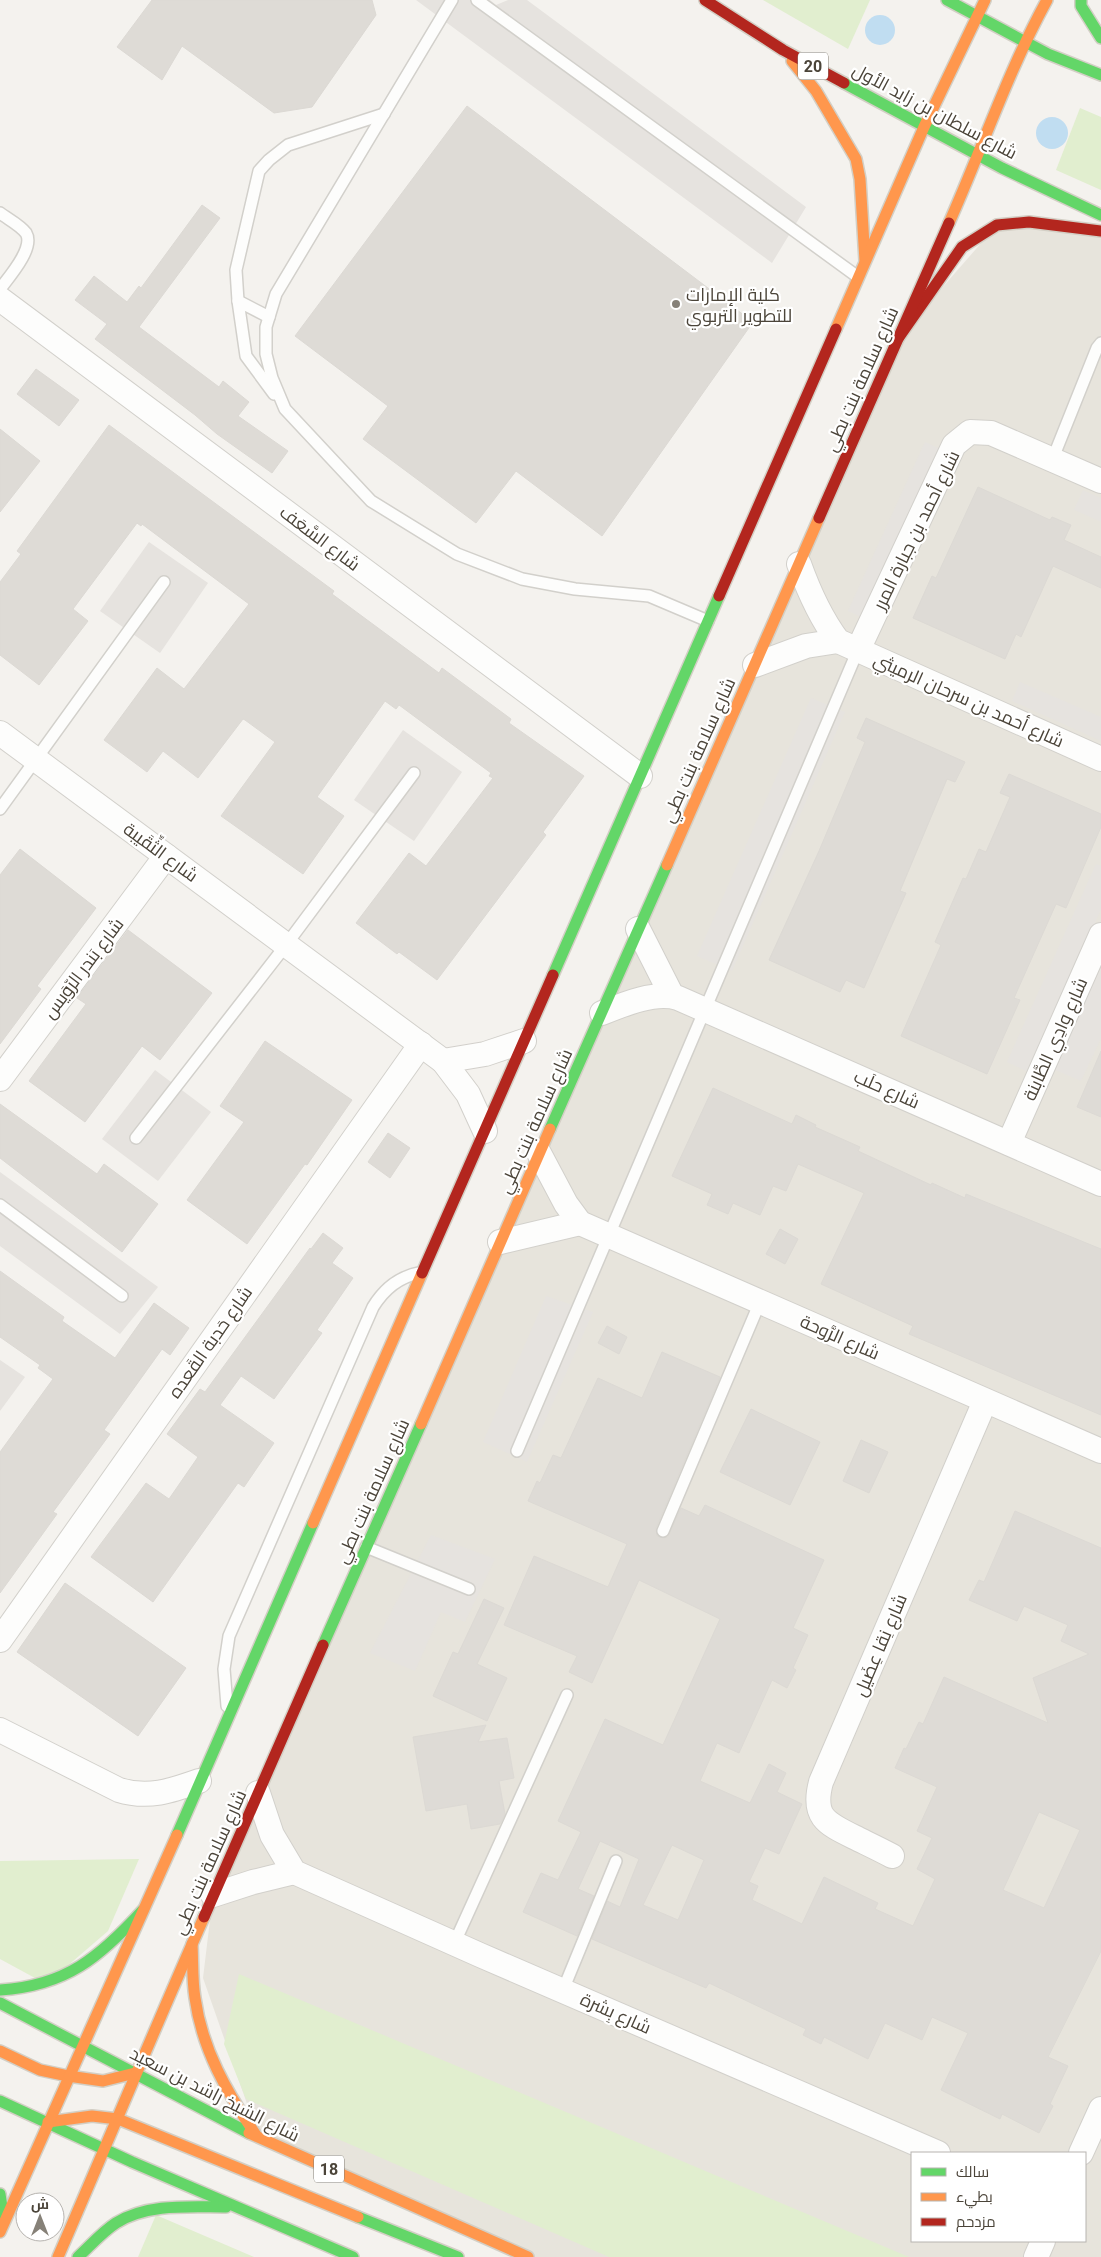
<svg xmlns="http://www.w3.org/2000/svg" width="1101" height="2257" font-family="Roboto,Cairo,sans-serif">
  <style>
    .residential { fill: #e7e4dc; fill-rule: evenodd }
    .green { fill: #e1eecf }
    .parking { fill: #e6e3df }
    .water { fill: #c0ddf1 }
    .building { fill: #dedbd6; stroke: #dcd9d4; fill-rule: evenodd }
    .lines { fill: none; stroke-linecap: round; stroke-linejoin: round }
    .lane-casing { stroke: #d2d0cb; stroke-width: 14 }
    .street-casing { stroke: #d2d0cb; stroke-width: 26 }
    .fast-casing { stroke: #d3cfc5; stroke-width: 14 }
    .slow-casing { stroke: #d3cfc5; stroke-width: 14 }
    .jam-casing { stroke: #d3cfc5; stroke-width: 14 }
    .lane { stroke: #fdfdfc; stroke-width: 11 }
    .street { stroke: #fdfdfc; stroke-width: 24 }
    .fast { stroke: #63d668; stroke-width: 11 }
    .slow { stroke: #ff974d; stroke-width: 11 }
    .jam { stroke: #b3261e; stroke-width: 11 }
    .poi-dot { fill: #868178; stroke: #fff; stroke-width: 2 }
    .labels { text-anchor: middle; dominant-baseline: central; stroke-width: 4.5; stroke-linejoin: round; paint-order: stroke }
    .shield { fill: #fff; stroke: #817c74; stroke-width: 1 }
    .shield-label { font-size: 16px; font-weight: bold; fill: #4b4439 }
    .street-label { font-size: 18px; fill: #4b4439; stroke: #fff }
    .poi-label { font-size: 18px; fill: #4b4439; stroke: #fff; text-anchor: start }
  </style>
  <rect width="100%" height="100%" fill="#f4f2ee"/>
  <path class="residential" d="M997 225 1101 234V2257H532L259 2138 203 1978 213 1895 899 337ZM912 2153H1085V2241H912Z"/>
  <g class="green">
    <path d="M763 0H870L848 49Z"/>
    <path d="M1080 108 1101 117V190L1056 170Z"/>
    <path d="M139 1859 108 1931 58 1974 35 1978 0 1959V1861Z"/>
    <path d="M239 1974 909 2257H609L246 2099 224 2044Z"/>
    <path d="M156 2215 254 2257H138Z"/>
  </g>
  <g class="parking">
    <path d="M416 0H490L496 5 508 0H527L806 207 772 263Z"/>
    <path d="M925 442 945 451 867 620 848 611Z"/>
    <path d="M1083 490 1101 498V522L1074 510Z"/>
    <path d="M149 542 208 583 160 653 100 611Z"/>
    <path d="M1020 682 1101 717V741L1012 701Z"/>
    <path d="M811 698 845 712 732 971 697 956Z"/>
    <path d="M403 730 462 772 414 841 354 800Z"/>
    <path d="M1096 864 1101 866V909L1028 1072 1007 1062Z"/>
    <path d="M1101 966V1038L1081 1081 1053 1069Z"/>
    <path d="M155 1070 211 1112 158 1181 102 1139Z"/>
    <path d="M0 1172 158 1287 120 1334 0 1246Z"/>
    <path d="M546 1296 593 1312 527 1462 483 1442Z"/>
    <path d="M0 1360 25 1377 0 1411Z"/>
    <path d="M431 1535 495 1559 465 1622 441 1612 415 1671 370 1653Z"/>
  </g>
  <g class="water">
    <circle cx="880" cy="30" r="15"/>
    <circle cx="1052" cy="133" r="16"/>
  </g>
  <g class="building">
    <path d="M152 0H372L376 15 312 107 274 113 182 46 162 80 117 47Z"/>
    <path d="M467 106 753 322 602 536 516 471 476 523 363 439 388 406 295 336Z"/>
    <path d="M202 205 220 218 139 327 219 387 223 381 249 402 238 416 288 451 272 473 217 434 195 415 95 339 107 324 75 300 94 276 127 302 139 286 141 288Z"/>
    <path d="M36 369 79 400 59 426 17 394Z"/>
    <path d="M109 425 334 591 332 594 439 673 442 668 511 719 509 723 584 776 543 832 546 835 437 980 399 952 397 954 356 923 409 853 426 866 493 778 489 776 491 773 399 705 396 709 385 701 317 797 344 816 303 874 221 816 275 742 245 720 243 719 198 778 163 751 147 772 104 740 157 668 184 689 249 604 142 524 141 526 137 523 73 609 88 621 39 685 0 655V582L21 554 17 551Z"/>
    <path d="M0 429 40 461 0 512Z"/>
    <path d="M978 487 1050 520 1052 517 1071 525 1064 540 1101 557V588L1053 566 1021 637 1016 634 1005 659 913 618 932 576 936 578Z"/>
    <path d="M866 718 965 762 955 782 947 779 900 891 906 893 864 988 846 980 840 992 769 960 819 851 865 742 857 738Z"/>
    <path d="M1009 774 1101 814V827L1066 908 1056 904 1014 998 1020 1000 987 1074 901 1036 941 945 935 942 963 878 966 879 979 849 986 852 1010 797 1000 793Z"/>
    <path d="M20 849 96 908 37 986 41 989 0 1044V875Z"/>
    <path d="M128 930 212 993 160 1060 142 1046 85 1122 29 1081 86 1004 77 998Z"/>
    <path d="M265 1041 352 1100 307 1165 305 1164 247 1244 187 1200 244 1122 220 1106Z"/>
    <path d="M1101 1051V1117L1077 1107Z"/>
    <path d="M713 1088 792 1124 796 1115 816 1125 815 1127 860 1147 858 1151 931 1185 932 1183 965 1198 966 1194 1101 1249V1415L909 1334 913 1326 821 1284 864 1193 798 1164 786 1191 773 1186 760 1215 733 1203 728 1214 707 1205 712 1194 672 1176Z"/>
    <path d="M0 1104 97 1174 104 1164 158 1204 122 1252 0 1158Z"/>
    <path d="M388 1133 410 1148 390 1178 368 1162Z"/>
    <path d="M780 1229 798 1239 785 1264 766 1254Z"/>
    <path d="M323 1233 343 1248 332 1263 353 1278 317 1330 322 1333 274 1399 241 1376 220 1405 274 1443 244 1487 238 1483 153 1602 91 1557 146 1483 169 1499 198 1457 167 1434 200 1389 205 1392 310 1248 311 1249Z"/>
    <path d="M0 1271 64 1317 62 1321 115 1358 154 1303 189 1328 170 1355 162 1349 104 1430 110 1434 53 1512 57 1514 0 1593V1452L53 1379 38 1368 40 1365 0 1337Z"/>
    <path d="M607 1326 627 1337 619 1354 598 1343Z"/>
    <path d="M662 1352 720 1377 656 1528 657 1536 663 1538 668 1537 681 1508 699 1516 705 1505 824 1560 793 1628 808 1635 793 1668 796 1670 787 1688 772 1680 739 1753 717 1743 700 1781 750 1803 769 1764 786 1773 777 1792 802 1804 779 1854 765 1848 749 1882 758 1886 752 1900 802 1924 824 1877 878 1903 875 1909 913 1926 935 1879 917 1869 932 1838 917 1831 937 1787 895 1768 904 1748 906 1749 919 1722 923 1724 944 1677 1048 1723 1033 1678 1089 1654 1061 1641 1068 1625 1024 1606 1017 1621 969 1600 979 1580 984 1582 1015 1511 1101 1548V1951L1048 2057 1068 2066 1050 2104 1053 2106 1039 2133 1002 2114 1000 2119 941 2090 968 2033 932 2017 922 2040 885 2023 868 2059 824 2037 821 2044 803 2035 806 2029 709 1983 706 1988 592 1939 607 1901 620 1907 639 1859 600 1841 578 1889 594 1896 577 1936 523 1912 541 1873 558 1880 581 1832 558 1821 605 1719 663 1745 720 1619 639 1580 592 1683 569 1672 577 1656 504 1625 534 1556 608 1587 627 1544 528 1501 537 1481 540 1483 553 1455 561 1458 598 1378 642 1398ZM1039 1812 1080 1830 1044 1908 1003 1890ZM672 1845 704 1860 678 1920 643 1905Z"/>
    <path d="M751 1409 820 1442 790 1505 720 1472Z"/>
    <path d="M861 1440 888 1452 869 1493 843 1481Z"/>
    <path d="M65 1583 186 1668 138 1736 17 1652Z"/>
    <path d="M484 1599 504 1608 477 1664 507 1678 487 1721 433 1696 453 1652 458 1654Z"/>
    <path d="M486 1725 478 1742 507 1738 514 1778 499 1781 505 1814 500 1824 471 1829 467 1804 426 1811 413 1737Z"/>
  </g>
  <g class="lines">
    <defs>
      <g id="lane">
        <path d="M452 0 276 294 266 327V354L272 378 285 409 371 501 457 554 522 579 575 589 649 596 708 621"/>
        <path d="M477 0 858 277"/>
        <path d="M0 213C8 219 20 225 26 233 35 248 9 277 0 289"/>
        <path d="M238 301 269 317"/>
        <path d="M274 394 246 356 238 301 236 270 259 171 269 160 288 145 384 114"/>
        <path d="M1053 458 1097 348 1101 343"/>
        <path d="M0 809 164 582"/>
        <path d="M136 1138 286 945 414 773"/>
        <path d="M0 1205 122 1296"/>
        <path d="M517 1451 858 650"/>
        <path d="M663 1531 760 1302"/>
        <path d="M366 1547 469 1589"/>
        <path d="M227 1706 224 1669 229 1636 373 1307C384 1289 398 1277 419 1273"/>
        <path d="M454 1944 567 1695"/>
        <path d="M563 1990 616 1861"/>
      </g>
      <g id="street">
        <path d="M0 299 640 776"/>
        <path d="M799 564C809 592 820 617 838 641L1101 759"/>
        <path d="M858 650 954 445 970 432 991 433 1101 481"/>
        <path d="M755 665 806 646 838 641"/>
        <path d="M0 733 443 1061 468 1094 485 1131"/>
        <path d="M638 929 672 996"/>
        <path d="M602 1013C624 1004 655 991 678 998L1101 1184"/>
        <path d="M443 1061 485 1054 524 1041"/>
        <path d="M0 1079 166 856"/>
        <path d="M1009 1143 1101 935"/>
        <path d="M539 1153 566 1204 580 1223 1101 1451"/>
        <path d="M500 1242 580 1223"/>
        <path d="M0 1640 421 1044"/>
        <path d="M0 1730 119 1790C148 1799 171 1791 199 1781"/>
        <path d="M258 1793 272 1835 294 1872 480 1955 938 2153"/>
        <path d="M892 1856C879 1849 866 1843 854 1837 825 1823 812 1816 821 1782L985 1401"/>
        <path d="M213 1895 253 1882 294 1872"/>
        <path d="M1081 2153 1101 2109"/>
        <path d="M1036 2257 1043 2241"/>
      </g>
      <g id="fast">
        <path d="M947 0 1048 54 1101 75"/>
        <path d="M1081 0V6L1101 38"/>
        <path d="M844 83 1002 168 1101 215"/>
        <path d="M553 975 719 596"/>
        <path d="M550 1129 667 865"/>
        <path d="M323 1645 421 1424"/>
        <path d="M177 1835 313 1523"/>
        <path d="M0 1990C66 1986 100 1957 143 1910"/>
        <path d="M0 2003 249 2133"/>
        <path d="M0 2101 132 2162 353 2257"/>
        <path d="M0 2194 2 2207 0 2218"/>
        <path d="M358 2217 458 2257"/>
        <path d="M78 2257C90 2246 102 2232 116 2223 148 2203 190 2207 226 2207"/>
      </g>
      <g id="slow">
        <path d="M792 61 816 91 856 159 860 179 865 261"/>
        <path d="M949 223C982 149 1008 71 1047 0"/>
        <path d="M836 329 924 127 985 0"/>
        <path d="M667 865 819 518"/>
        <path d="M421 1424 550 1129"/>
        <path d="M313 1523 422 1273"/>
        <path d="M192 1944C193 1962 192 1980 195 1998 202 2049 227 2093 256 2135"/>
        <path d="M0 2051 40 2070 68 2076 103 2081 135 2073"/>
        <path d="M48 2122 92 2116 118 2119 358 2217"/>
        <path d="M249 2133 528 2257"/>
        <path d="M0 2232 177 1835"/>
        <path d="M58 2257C107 2144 154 2030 204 1917"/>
      </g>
      <g id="jam">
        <path d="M705 0 783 50 844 83"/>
        <path d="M899 337 962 247 997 225 1029 222 1101 231"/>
        <path d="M819 518 949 223"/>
        <path d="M719 596 836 329"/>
        <path d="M422 1273 553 975"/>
        <path d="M204 1917 323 1645"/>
      </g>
    </defs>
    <use href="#lane" class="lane-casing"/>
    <use href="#street" class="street-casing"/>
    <use href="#fast" class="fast-casing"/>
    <use href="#slow" class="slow-casing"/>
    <use href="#jam" class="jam-casing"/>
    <use href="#lane" class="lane"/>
    <use href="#street" class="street"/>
    <use href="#fast" class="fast"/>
    <use href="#slow" class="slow"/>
    <use href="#jam" class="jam"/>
  </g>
  <circle class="poi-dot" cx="676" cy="304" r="5"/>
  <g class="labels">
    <g class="shield">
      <rect x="798" y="52.5" width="30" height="27" rx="4"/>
      <rect x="314" y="2155.5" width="30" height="27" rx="4"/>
    </g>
    <g class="shield-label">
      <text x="813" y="66">20</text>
      <text x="329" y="2169">18</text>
    </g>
    <g class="street-label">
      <text transform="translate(935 111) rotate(28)">شارع سلطان بن زايد الأول</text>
      <text transform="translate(861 379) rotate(-66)">شارع سلامة بنت بطي</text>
      <text transform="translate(916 530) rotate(-64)">شارع أحمد بن جبارة المرر</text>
      <text transform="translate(320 538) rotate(37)">شارع السَّعَف</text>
      <text transform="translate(969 700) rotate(24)">شارع أحمد بن سرحان الرميثي</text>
      <text transform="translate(698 750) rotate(-66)">شارع سلامة بنت بطي</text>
      <text transform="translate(161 852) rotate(36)">شارع الثِّقَيبة</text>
      <text transform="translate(83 968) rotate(-53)">شارع بَندر الرّوَيس</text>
      <text transform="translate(1055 1039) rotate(-66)">شارع وادِي الطَّابنة</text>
      <text transform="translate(887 1089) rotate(24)">شارع حلَب</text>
      <text transform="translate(535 1121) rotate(-66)">شارع سلامة بنت بطي</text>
      <text transform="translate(840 1337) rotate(24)">شارع الرَّوحة</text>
      <text transform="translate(210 1342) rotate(-55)">شارع حَدبة القَعده</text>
      <text transform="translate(372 1491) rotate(-66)">شارع سلامة بنت بطي</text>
      <text transform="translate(880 1645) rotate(-67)">شارع نِقا عِضَيل</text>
      <text transform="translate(209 1862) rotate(-66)">شارع سلامة بنت بطي</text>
      <text transform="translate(616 2013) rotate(24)">شارع بِشرة</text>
      <text transform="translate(215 2094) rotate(27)">شارع الشيخ راشد بن سعيد</text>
    </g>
    <g class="poi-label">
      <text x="686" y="294">كلية الإمارات<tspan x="686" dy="21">للتطوير التربوي</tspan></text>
    </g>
  </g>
  <rect x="911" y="2152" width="175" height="90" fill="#ffffff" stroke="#b7b4b0"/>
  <rect x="921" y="2168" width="25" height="8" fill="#63d668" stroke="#b7b4b0"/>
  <text x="956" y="2177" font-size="15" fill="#4b4439">سالك</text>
  <rect x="921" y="2193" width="25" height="8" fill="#ff974d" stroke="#b7b4b0"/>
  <text x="956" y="2202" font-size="15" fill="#4b4439">بطيء</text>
  <rect x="921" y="2218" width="25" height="8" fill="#b3261e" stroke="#b7b4b0"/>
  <text x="956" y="2227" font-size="15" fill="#4b4439">مزدحم</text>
  <g transform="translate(40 2217)"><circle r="24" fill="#ffffff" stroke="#b7b4b0"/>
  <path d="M0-4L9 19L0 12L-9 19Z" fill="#868178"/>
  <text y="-8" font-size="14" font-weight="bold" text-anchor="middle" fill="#4b4439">ش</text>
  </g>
</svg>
